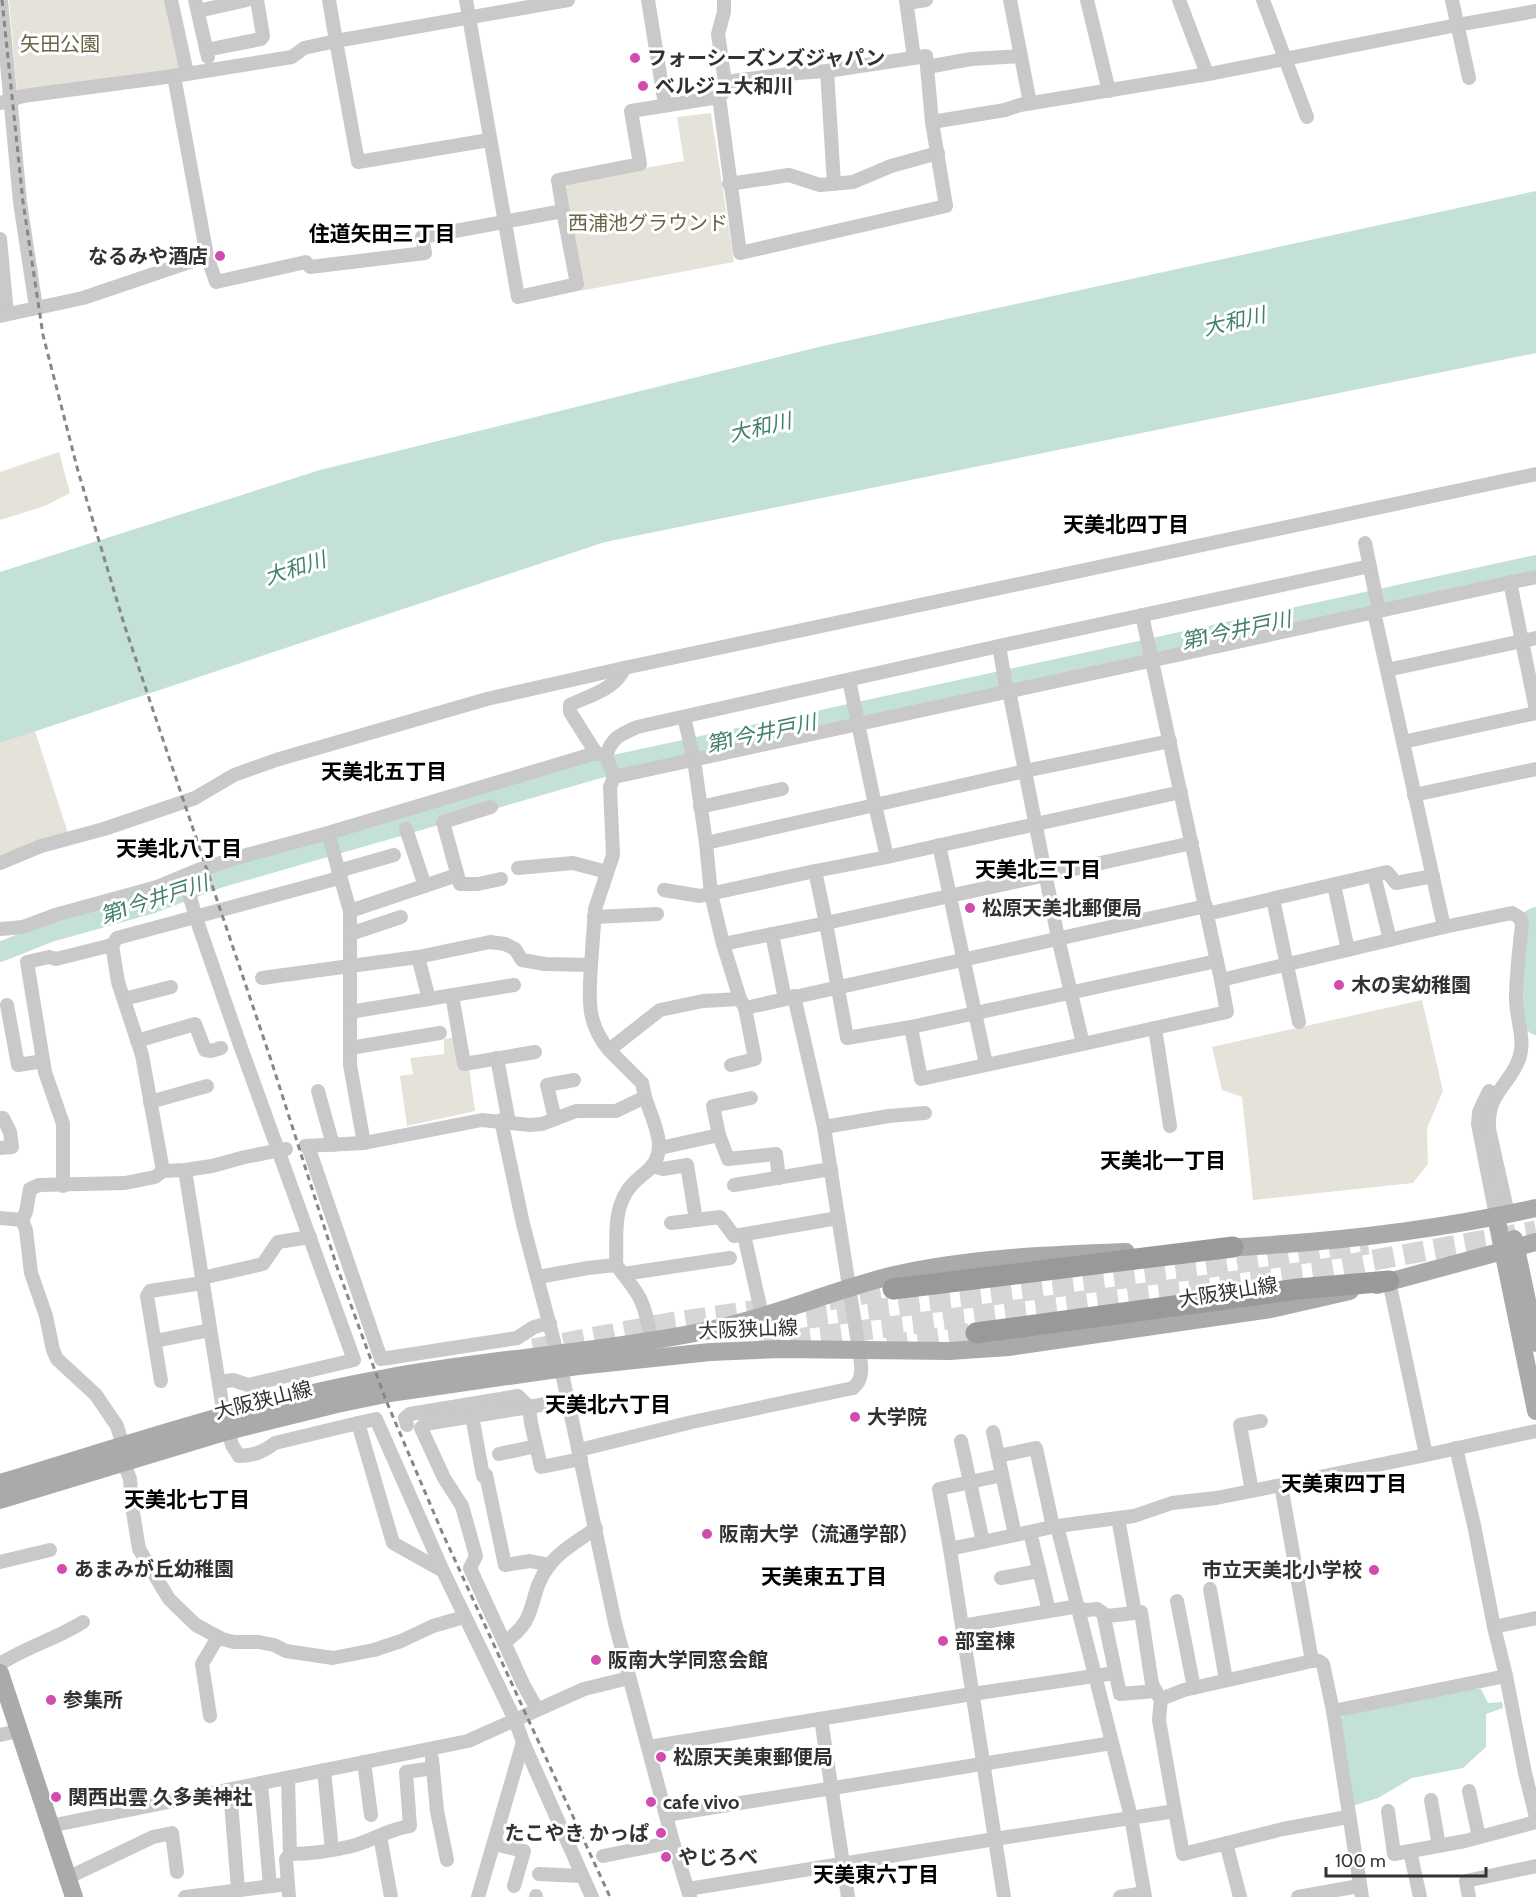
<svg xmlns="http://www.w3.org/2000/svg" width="1536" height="1897" font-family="Cabin,'Noto Sans JP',sans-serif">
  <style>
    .green { fill: #e5e3d9 }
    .water { fill: #c3e1d9 }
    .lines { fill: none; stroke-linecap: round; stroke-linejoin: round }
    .river { stroke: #c3e1d9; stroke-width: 20 }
    .highway-tunnel { stroke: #d6d6d6; stroke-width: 21; stroke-dasharray: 21 10; stroke-linecap: butt }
    .minor { stroke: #c9c9c9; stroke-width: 14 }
    .major { stroke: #aaa; stroke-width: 18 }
    .highway { stroke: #999; stroke-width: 21 }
    .rail { stroke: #878787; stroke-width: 3; stroke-dasharray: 6 4.5; stroke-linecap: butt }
    .poi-dot { fill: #d24bae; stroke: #fff; stroke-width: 2 }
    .labels { text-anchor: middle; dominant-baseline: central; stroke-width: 6; stroke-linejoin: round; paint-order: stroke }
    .park-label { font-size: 20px; fill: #6a6544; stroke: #fff }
    .poi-label { font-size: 20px; font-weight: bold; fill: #323232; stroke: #fff; text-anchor: start }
    .street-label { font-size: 20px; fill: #323232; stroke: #fff }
    .neighbourhood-label { font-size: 21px; font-weight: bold; fill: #000; stroke: #fff }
    .water-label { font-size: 21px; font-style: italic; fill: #428070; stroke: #fff }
  </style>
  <rect width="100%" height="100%" fill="#fff"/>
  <g class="green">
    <path d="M9 0H168L180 70 17 93Z"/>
    <path d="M711 113 734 262 580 291 566 182 684 161 677 117Z"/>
    <path d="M59 452 70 493 45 506 0 520V472Z"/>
    <path d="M35 731 68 833 0 858V743Z"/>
    <path d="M1422 1000 1443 1091 1427 1128 1428 1164 1413 1183 1253 1200 1242 1097 1222 1090 1212 1047Z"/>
    <path d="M458 1037 469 1068 475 1111 407 1126 400 1076 413 1074 410 1058 444 1054V1039Z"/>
  </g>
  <g class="water">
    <path d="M1536 191V353L605 542 0 743V572L320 470 823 346Z"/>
    <path d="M1481 1689 1488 1703 1502 1702 1503 1708 1486 1714V1747L1463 1768 1412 1778 1378 1798 1352 1806 1339 1719 1347 1713 1457 1690Z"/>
  </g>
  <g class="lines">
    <g class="river">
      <path d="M1536 917 1532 919V947L1527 997 1528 1013 1536 1025"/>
      <path d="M0 952 50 932 153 903 219 878 600 768 1536 565"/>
    </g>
    <g class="highway-tunnel">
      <path d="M829 1300 893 1289"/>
      <path d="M745 1326 1197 1269 1368 1244"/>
      <path d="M759 1344 1313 1271 1536 1231"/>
      <path d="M887 1345 976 1333"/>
      <path d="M533 1349 675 1322 766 1309"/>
    </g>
    <g class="minor">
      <path d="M1 0 20 202 35 301"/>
      <path d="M171 0 187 73"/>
      <path d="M195 0 208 57"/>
      <path d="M466 0 518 297 577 284 563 211"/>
      <path d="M648 0 665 105"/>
      <path d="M724 0V12L718 34 725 82"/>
      <path d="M906 0 914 58"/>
      <path d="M1010 0 1030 103"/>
      <path d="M1087 0 1109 91"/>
      <path d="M1179 0 1207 74"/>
      <path d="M1263 0 1307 117"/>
      <path d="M1452 0 1469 78"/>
      <path d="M907 3 926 0"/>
      <path d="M198 11 247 0"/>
      <path d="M206 50 261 39 263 36 257 0"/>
      <path d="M927 67 971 59 1021 56"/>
      <path d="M827 71 834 184"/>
      <path d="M0 103 23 96 174 76"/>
      <path d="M932 122 1005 110 1020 105 1214 73 1457 25 1536 11"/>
      <path d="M489 140 358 162 336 41 568 0"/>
      <path d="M729 184 789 175 820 185 853 182 891 166 938 153"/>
      <path d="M0 239 7 314"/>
      <path d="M207 256 216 282 306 262 310 267 425 253 422 237 563 211 558 180 640 164 631 111 719 97 740 253 946 206 932 122 926 56 827 71 797 73 725 82 724 92 719 97"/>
      <path d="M0 316 83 298 207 256 174 76 292 57 304 48 336 41 329 0"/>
      <path d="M1365 543 1379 611"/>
      <path d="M1510 582 1536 710"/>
      <path d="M1374 612 1403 742"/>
      <path d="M1142 615 1221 980 1444 927 1403 742 1536 713"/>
      <path d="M999 646 1007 692"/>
      <path d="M1387 670 1536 638"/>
      <path d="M684 717 694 760 706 843 711 894 723 944"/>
      <path d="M1170 741 1025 771 1058 938 1083 1044 1227 1012 1221 980"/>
      <path d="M596 753 570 712V705C588 696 618 688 624 668"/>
      <path d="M606 756C612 737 620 735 637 727L999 646 1370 566"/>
      <path d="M1414 795 1536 769"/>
      <path d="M491 807 443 822 460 884H478L501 879"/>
      <path d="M700 807 782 789"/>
      <path d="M406 829 425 886"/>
      <path d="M328 833 350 911V966L418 957 490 942 505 944 515 949 522 960 545 964 591 965C589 998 586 1023 609 1050L660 1010 703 1001 740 999 723 944 826 923 815 871 887 857 875 805 1025 771 1009 691"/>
      <path d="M706 843 875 805 849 680"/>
      <path d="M1192 843 826 923 847 1038 911 1027 1217 961"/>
      <path d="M939 845 986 1064"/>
      <path d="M887 857 1181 792"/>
      <path d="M0 863 41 846 104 829 195 798 234 775 276 760 487 699 624 668 1536 474"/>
      <path d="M518 868 573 863 607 872"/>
      <path d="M338 871 394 855"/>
      <path d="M1374 875 1390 940"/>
      <path d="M184 876 196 918 239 1042 354 1360 248 1385 233 1380 219 1382"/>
      <path d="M1334 885 1348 950"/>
      <path d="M664 890 700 896 815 871"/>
      <path d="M1273 899 1299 1022"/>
      <path d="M350 911 457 875"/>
      <path d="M1207 914 1387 872 1396 883 1433 876"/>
      <path d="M594 917 657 914"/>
      <path d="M1444 927 1512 913 1520 918 1522 925C1519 950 1516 975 1516 999 1516 1018 1526 1040 1519 1059 1508 1088 1487 1092 1489 1129L1508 1214"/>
      <path d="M0 929 23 927 55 915 157 887 198 870 250 854 328 833 596 753 606 756 614 777 1536 577"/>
      <path d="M350 934 401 917"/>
      <path d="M772 934 785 999"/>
      <path d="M112 945 118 982 142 1055 163 1171"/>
      <path d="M418 957 429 999"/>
      <path d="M591 965 595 909 613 855 610 787 614 777"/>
      <path d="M262 978 350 966V1065L364 1143 305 1146"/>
      <path d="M452 995 464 1064 535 1052"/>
      <path d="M124 999 171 987"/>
      <path d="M740 999 745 1008 1206 906"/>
      <path d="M7 1005 18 1065 43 1061"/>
      <path d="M350 1012 514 985"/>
      <path d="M911 1027 921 1079 1083 1044"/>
      <path d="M1155 1028 1170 1126"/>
      <path d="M137 1041 195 1024 205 1050 211 1051 221 1048"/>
      <path d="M350 1048 440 1033"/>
      <path d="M497 1058 509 1123"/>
      <path d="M731 1065 755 1059 745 1008"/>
      <path d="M318 1091 333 1145"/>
      <path d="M1489 1091 1479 1112 1478 1124 1496 1216"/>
      <path d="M645 1097C653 1123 672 1152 645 1173 635 1181 627 1188 622 1201 614 1219 617 1245 616 1265 640 1295 645 1301 651 1340"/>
      <path d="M150 1102 207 1086"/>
      <path d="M0 1118H3L10 1132 12 1147 0 1148"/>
      <path d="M555 1119 547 1085 574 1080"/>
      <path d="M501 1120 523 1224 561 1368 615 1623 673 1842 690 1897"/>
      <path d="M824 1127 889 1116 925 1113"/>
      <path d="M719 1135 713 1106 751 1098"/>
      <path d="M364 1143 482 1120 530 1125 542 1124 576 1111H616L645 1097 642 1083 609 1050"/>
      <path d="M308 1146 381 1359 517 1338 534 1327 550 1323"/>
      <path d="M660 1148 719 1135 728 1159 776 1154 779 1178"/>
      <path d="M652 1166 663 1169 687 1165 696 1220"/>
      <path d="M185 1170 224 1416 232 1445 239 1456C253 1456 263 1452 275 1443L358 1423 393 1543 443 1571 515 1720 523 1742 592 1897"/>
      <path d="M734 1185 831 1169"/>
      <path d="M63 1186V1124L45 1072 27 962 49 957 56 959 112 945 117 938 339 878"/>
      <path d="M0 1218 22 1220"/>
      <path d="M22 1220 26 1212 30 1189 39 1185 125 1183 155 1177 163 1171 185 1170 212 1166 245 1157 286 1149"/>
      <path d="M22 1220 26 1230 31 1273 46 1316 53 1350 57 1359 96 1395 117 1426 123 1446"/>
      <path d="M671 1223 720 1217 734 1236 838 1218"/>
      <path d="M744 1235 762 1315"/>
      <path d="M623 1274 730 1258"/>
      <path d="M538 1277 588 1268 616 1265"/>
      <path d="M202 1278 263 1264 278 1242 310 1237"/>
      <path d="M155 1341 210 1330"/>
      <path d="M161 1381 147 1296 150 1291 202 1283"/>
      <path d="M472 1416 483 1476 486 1475 505 1565 530 1561 550 1565"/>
      <path d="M358 1423 376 1419 443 1571"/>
      <path d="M407 1425 405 1418 410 1414 518 1396 529 1407 568 1400"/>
      <path d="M993 1432 1015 1535"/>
      <path d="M961 1441 983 1542"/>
      <path d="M1456 1448 1474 1525 1494 1627 1506 1676 1525 1773 1536 1817"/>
      <path d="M579 1450 692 1422 853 1388C865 1378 861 1364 859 1350L824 1127 794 996"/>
      <path d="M499 1454 536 1446"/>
      <path d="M1426 1455 1536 1431"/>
      <path d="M998 1456 1036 1448 1053 1527"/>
      <path d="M124 1463 130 1479 132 1506 139 1549 169 1599 196 1625 222 1639 234 1642H259L274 1645 286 1651 333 1658 374 1650 401 1641 433 1626 464 1617"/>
      <path d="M1252 1491 1240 1425 1261 1421"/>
      <path d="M1057 1526 1131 1817 1145 1897"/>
      <path d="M1030 1532 1049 1611"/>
      <path d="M950 1549 939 1489 1002 1475"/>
      <path d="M0 1562 50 1550"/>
      <path d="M1001 1578 1039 1571"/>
      <path d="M1210 1589 1226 1680"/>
      <path d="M1177 1601 1194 1688"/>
      <path d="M1103 1613 1120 1694 1156 1691"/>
      <path d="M1135 1613 1141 1612 1152 1684 1159 1697"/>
      <path d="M962 1626 1073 1607 1087 1610 1097 1609 1107 1616 1135 1613 1118 1518"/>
      <path d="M1494 1627 1536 1618"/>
      <path d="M504 1642 470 1568 476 1556 462 1506 444 1478 421 1428 425 1424 529 1407 531 1423 541 1467 581 1459"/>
      <path d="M0 1664C26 1647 56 1639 83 1622"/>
      <path d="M537 1709 523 1684 504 1642C540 1620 527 1595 548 1567 559 1551 580 1540 596 1528"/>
      <path d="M1333 1711 1506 1676"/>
      <path d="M210 1716 202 1664 218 1637"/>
      <path d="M821 1719 848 1897"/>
      <path d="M0 1735 18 1731"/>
      <path d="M649 1747 972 1694 1115 1673"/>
      <path d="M432 1759 437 1811 447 1860"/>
      <path d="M364 1762 371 1815"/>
      <path d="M324 1770 332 1850"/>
      <path d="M288 1778 290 1854 286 1859 289 1897"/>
      <path d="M261 1783 270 1886"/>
      <path d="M230 1790 238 1889"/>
      <path d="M1469 1791 1479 1837"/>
      <path d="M1431 1800 1439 1846"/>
      <path d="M1175 1811 1159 1720 1161 1699 1184 1690 1312 1661"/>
      <path d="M1388 1811 1394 1854 1465 1841 1536 1822"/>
      <path d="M666 1815 1112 1743"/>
      <path d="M50 1826 468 1741 584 1689 629 1678"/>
      <path d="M380 1836 391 1897"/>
      <path d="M1226 1843 1240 1897"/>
      <path d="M494 1844 524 1851 514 1886"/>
      <path d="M1410 1851 1420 1897"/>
      <path d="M290 1854C311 1854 332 1851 352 1846 371 1841 389 1829 410 1826L406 1772 433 1768"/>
      <path d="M603 1856 673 1842"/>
      <path d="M539 1874 581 1876"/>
      <path d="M67 1878 153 1837 172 1833 177 1872"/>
      <path d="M688 1889 995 1839 1175 1811 1183 1854 1283 1829 1348 1817"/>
      <path d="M185 1897 288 1884"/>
      <path d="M478 1897 523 1742"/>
      <path d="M536 1897V1896"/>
      <path d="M1004 1897 950 1549 1057 1526 1134 1516 1172 1503 1216 1498 1281 1485"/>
      <path d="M1120 1897 1144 1893"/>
      <path d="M1298 1897 1359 1886"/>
      <path d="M1362 1897 1333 1711 1323 1664 1319 1661H1312L1281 1485 1426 1455 1389 1281"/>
      <path d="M1469 1897 1466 1881 1536 1866"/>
    </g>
    <g class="major">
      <path d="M1496 1216 1536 1411"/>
      <path d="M1514 1239 1536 1343"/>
      <path d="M1219 1248C1326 1243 1432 1231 1536 1208"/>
      <path d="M1377 1285 1536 1242"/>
      <path d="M0 1483C127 1445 255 1401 386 1378 488 1359 593 1353 695 1333 762 1321 824 1293 890 1276 966 1258 1047 1255 1126 1252"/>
      <path d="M0 1500 228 1431 337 1404 390 1393 578 1366 710 1352 779 1349 949 1351 1009 1347 1271 1309 1350 1291"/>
      <path d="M0 1673 74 1897"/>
    </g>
    <g class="highway">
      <path d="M893 1289 1233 1247"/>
      <path d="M976 1333 1298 1289 1389 1281"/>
    </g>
    <path class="rail" d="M2 0 23 202 43 335 78 471 124 624 271 1060 337 1267 385 1398 442 1532 610 1897"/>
  </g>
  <g class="poi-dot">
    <circle cx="635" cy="58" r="6"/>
    <circle cx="643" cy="86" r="6"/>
    <circle cx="220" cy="256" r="6"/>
    <circle cx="970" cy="908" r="6"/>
    <circle cx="1339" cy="985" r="6"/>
    <circle cx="855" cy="1417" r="6"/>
    <circle cx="707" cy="1534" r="6"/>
    <circle cx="62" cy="1569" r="6"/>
    <circle cx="1374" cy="1570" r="6"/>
    <circle cx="943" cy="1641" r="6"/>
    <circle cx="596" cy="1660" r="6"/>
    <circle cx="51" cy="1700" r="6"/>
    <circle cx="661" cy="1757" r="6"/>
    <circle cx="56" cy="1797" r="6"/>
    <circle cx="651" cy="1802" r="6"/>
    <circle cx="661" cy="1833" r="6"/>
    <circle cx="666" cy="1857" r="6"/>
  </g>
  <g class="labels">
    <g class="park-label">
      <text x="60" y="44">矢田公園</text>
      <text x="648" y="223">西浦池グラウンド</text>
    </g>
    <g class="poi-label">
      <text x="647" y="58">フォーシーズンズジャパン</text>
      <text x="655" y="86">ベルジュ大和川</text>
      <text x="208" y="256" text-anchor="end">なるみや酒店</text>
      <text x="982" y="908">松原天美北郵便局</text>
      <text x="1351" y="985">木の実幼稚園</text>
      <text x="867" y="1417">大学院</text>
      <text x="719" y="1534">阪南大学（流通学部）</text>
      <text x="74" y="1569">あまみが丘幼稚園</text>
      <text x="1362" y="1570" text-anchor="end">市立天美北小学校</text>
      <text x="955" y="1641">部室棟</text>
      <text x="608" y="1660">阪南大学同窓会館</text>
      <text x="63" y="1700">参集所</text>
      <text x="673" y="1757">松原天美東郵便局</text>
      <text x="68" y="1797">関西出雲 久多美神社</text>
      <text x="663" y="1802">cafe vivo</text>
      <text x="649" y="1833" text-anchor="end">たこやき かっぱ</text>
      <text x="678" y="1857">やじろべ</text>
    </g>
    <g class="street-label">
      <text transform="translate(1228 1292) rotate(-9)">大阪狭山線</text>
      <text transform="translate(748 1329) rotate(-2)">大阪狭山線</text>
      <text transform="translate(263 1400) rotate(-14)">大阪狭山線</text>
    </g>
    <g class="neighbourhood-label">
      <text x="382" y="233">住道矢田三丁目</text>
      <text x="1126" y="524">天美北四丁目</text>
      <text x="384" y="771">天美北五丁目</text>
      <text x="179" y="848">天美北八丁目</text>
      <text x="1038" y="869">天美北三丁目</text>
      <text x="1163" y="1160">天美北一丁目</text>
      <text x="608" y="1404">天美北六丁目</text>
      <text x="1344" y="1483">天美東四丁目</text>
      <text x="187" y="1499">天美北七丁目</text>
      <text x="824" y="1576">天美東五丁目</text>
      <text x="876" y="1874">天美東六丁目</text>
    </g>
    <g class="water-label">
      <text transform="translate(1234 321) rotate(-13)">大和川</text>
      <text transform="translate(760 427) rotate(-13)">大和川</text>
      <text transform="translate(295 568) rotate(-18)">大和川</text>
      <text transform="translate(1236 630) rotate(-12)">第1今井戸川</text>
      <text transform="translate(761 733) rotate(-12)">第1今井戸川</text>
      <text transform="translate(154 899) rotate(-18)">第1今井戸川</text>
    </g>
  </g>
  <path d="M1326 1867v9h160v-9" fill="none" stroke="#323232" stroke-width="3"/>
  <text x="1335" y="1867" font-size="18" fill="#323232" stroke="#ffffff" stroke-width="4.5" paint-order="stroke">100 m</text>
</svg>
